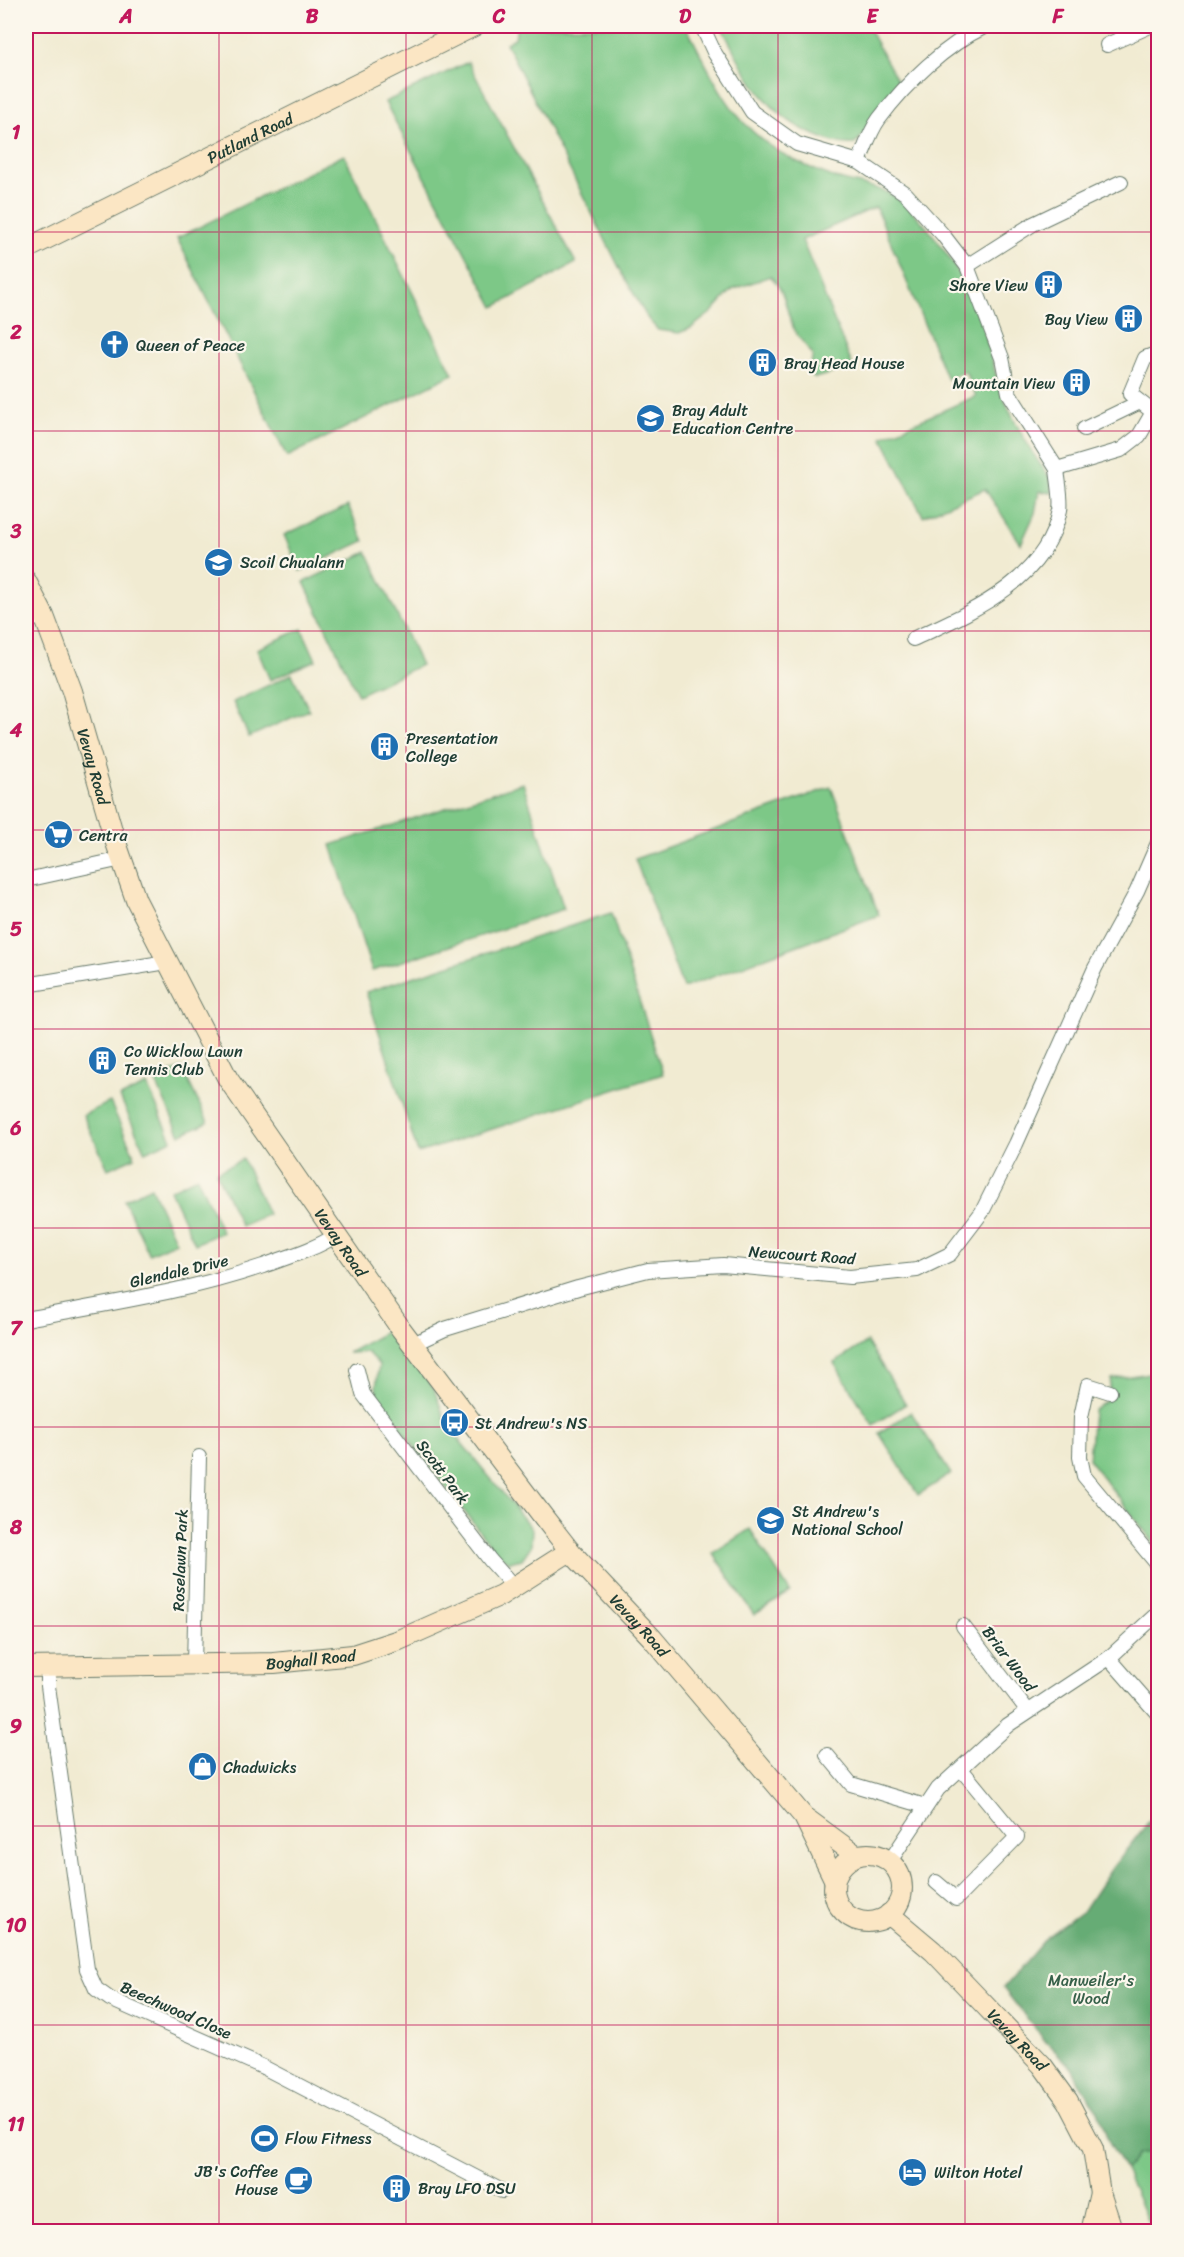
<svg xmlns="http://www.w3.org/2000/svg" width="1184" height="2257" font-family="Sriracha,sans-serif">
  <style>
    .green { fill: #7dc887; stroke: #4e825e; stroke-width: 1.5 }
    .forest { fill: #66ac74; stroke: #427454; stroke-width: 1.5 }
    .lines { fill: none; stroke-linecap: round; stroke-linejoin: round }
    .street-casing { stroke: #687a6b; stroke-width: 16 }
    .secondary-casing { stroke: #687a6b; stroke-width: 22 }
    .street { stroke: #fff; stroke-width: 14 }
    .secondary { stroke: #fbe6c4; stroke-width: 20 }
    .grid { fill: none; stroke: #c2185b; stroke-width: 1.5; stroke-opacity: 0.55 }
    .labels { text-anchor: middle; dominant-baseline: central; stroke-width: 4.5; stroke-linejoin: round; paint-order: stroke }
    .street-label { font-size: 16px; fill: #1f3d34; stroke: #fbf7ec }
    .poi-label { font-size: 16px; fill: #1f3d34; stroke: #fbf7ec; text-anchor: start }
    .park-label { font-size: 16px; fill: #366049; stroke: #fbf7ec }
    .neatline { fill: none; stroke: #c2185b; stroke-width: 2 }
    .grid-label { font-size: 20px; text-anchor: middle; font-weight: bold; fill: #c2185b }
  </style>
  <rect width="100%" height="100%" fill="#fbf7ec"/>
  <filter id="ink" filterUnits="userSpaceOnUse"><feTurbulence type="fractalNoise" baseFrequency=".0167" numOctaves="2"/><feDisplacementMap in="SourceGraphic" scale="12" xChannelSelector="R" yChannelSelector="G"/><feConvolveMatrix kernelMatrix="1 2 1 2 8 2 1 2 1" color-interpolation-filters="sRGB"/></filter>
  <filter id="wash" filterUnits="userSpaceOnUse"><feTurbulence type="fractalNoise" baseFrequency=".008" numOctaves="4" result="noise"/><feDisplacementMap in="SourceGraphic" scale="24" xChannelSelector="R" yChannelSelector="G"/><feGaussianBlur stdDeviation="1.35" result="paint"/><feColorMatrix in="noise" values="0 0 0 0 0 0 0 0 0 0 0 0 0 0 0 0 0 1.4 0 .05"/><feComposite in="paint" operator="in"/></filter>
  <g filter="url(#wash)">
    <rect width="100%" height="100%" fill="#f1ebd2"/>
    <g class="green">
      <path d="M517 26H686C728 107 741 143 833 177 864 188 884 183 911 210 939 238 962 275 977 312 988 337 992 365 1001 391 1011 418 1033 455 1050 478L1052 493 1039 491 1035 513 1021 544 985 489 923 516 882 437 976 396 965 371 947 379 876 207 802 240 853 367 815 378 808 373 813 356C808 347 800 340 796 333 784 312 789 294 770 276L732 290 712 312 691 328 679 333 658 330 648 319 621 271 506 43 515 38Z"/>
      <path d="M721 26H867L900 85 869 128 855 144C839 145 829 141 815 135 764 114 745 72 721 26Z"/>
      <path d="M468 62 576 263 494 307 385 102Z"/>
      <path d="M344 155 453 374 287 457 177 238Z"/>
      <path d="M348 506 364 541 300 571 284 535Z"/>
      <path d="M367 552 421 665 358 695 304 582Z"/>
      <path d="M302 629 316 660 270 680 257 649Z"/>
      <path d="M292 674 309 710 249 737 233 702Z"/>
      <path d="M523 783 564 909 372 971 331 845Z"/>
      <path d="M831 787 879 915 683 988 635 859Z"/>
      <path d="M611 913 663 1074 418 1153 366 992Z"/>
      <path d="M182 1068 208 1122 180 1135 155 1080Z"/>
      <path d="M147 1085 172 1140 145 1152 120 1097Z"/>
      <path d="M110 1102 135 1157 108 1169 83 1115Z"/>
      <path d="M243 1159 268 1214 241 1226 216 1172Z"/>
      <path d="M197 1177 222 1232 195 1244 170 1190Z"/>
      <path d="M151 1187 176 1242 149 1254 124 1200Z"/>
      <path d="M389 1330 434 1389 447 1425 532 1529 531 1546 522 1559 509 1562 497 1554 379 1400 376 1387 379 1365 367 1352 348 1353Z"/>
      <path d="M867 1342 906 1404 873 1425 834 1363Z"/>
      <path d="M1150 1373 1158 1377V1548L1089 1460 1093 1411 1108 1399 1111 1379Z"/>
      <path d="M911 1412 951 1474 918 1495 879 1433Z"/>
      <path d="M750 1529 790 1592 754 1615 713 1553Z"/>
      <path d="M1158 2150V2231H1152L1125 2170 1137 2155Z"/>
    </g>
    <path class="forest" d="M1158 1810V2150L1137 2155 1125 2170 1108 2140 1098 2111 1087 2096 1072 2068 1046 2042 1003 1988 1046 1938 1084 1910 1112 1868Z"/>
  </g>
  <g filter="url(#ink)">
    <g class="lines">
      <defs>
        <g id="street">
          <path d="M702 26 714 52 752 112 797 144 859 162 906 194 943 235 967 266 1002 358 1009 393 1057 469 1121 450 1139 436 1153 412 1130 394 1145 358 1158 353"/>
          <path d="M1107 45 1150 26"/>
          <path d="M859 162C865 148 870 131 879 119 906 83 945 45 986 26"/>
          <path d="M967 266 1033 224 1121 182"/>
          <path d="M1084 429 1140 402"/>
          <path d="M26 621 44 616"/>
          <path d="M913 639C971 612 1046 581 1060 510 1062 498 1058 481 1057 469"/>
          <path d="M26 880 122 859"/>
          <path d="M26 985 167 962"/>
          <path d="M26 1319C105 1304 186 1292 263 1266 287 1257 313 1250 335 1236"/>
          <path d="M413 1344 445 1329 578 1288 648 1270 723 1265 850 1277 917 1270 950 1254 982 1212 1016 1144 1095 968 1137 891 1158 843"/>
          <path d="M357 1370 363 1394 490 1560 515 1588"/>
          <path d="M1110 1392 1088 1385 1081 1417 1080 1457 1084 1476 1158 1565"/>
          <path d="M963 1626 1028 1711"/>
          <path d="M1109 1658 1158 1714"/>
          <path d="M194 1664 199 1457"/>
          <path d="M48 1667V1686L87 1969 96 1989 110 1999 263 2067 502 2191"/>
          <path d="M827 1755 851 1784 925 1806"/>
          <path d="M890 1861 938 1789 1008 1725 1109 1658 1158 1613"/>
          <path d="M936 1882 956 1899 1017 1837 961 1769"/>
        </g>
        <g id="secondary">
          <path id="s1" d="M26 249 474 26"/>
          <path id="s2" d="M26 581 44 616 72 691 114 837 136 900 228 1079 401 1329 545 1519 570 1551 652 1638 804 1817 834 1879"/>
          <path id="s3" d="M26 1667 274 1663 353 1655 399 1640 501 1595 570 1551"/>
          <path d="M807 1819 856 1855"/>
          <circle cx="868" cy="1888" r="34"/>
          <path id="s4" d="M889 1914 933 1951 977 1997 1042 2065 1068 2101 1093 2149 1100 2193 1113 2232"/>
          <path d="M1091 2232 1100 2193"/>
        </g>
      </defs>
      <use href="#street" class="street-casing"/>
      <use href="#secondary" class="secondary-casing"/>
      <use href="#street" class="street"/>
      <use href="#secondary" class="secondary"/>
    </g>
  </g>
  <path class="grid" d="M219 26V2232M406 26V2232M592 26V2232M778 26V2232M965 26V2232M26 232H1158M26 431H1158M26 631H1158M26 830H1158M26 1029H1158M26 1228H1158M26 1427H1158M26 1626H1158M26 1826H1158M26 2025H1158"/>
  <defs>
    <symbol id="building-disc" viewBox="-11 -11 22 22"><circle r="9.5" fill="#1f6fb2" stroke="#fbf7ec"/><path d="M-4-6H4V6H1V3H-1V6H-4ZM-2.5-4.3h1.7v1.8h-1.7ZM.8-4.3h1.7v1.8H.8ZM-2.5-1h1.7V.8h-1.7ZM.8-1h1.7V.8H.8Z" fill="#fff"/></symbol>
    <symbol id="church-disc" viewBox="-11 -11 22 22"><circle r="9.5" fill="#1f6fb2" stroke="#fbf7ec"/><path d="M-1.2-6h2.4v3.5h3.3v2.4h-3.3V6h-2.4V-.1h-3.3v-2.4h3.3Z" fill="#fff"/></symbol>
    <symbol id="university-disc" viewBox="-11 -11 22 22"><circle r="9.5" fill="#1f6fb2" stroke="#fbf7ec"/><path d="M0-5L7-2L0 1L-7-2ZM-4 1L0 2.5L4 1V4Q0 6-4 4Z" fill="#fff"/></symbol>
    <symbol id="school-disc" viewBox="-11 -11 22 22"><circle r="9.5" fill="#1f6fb2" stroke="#fbf7ec"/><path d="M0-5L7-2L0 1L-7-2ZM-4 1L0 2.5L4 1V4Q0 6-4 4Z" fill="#fff"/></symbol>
    <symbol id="supermarket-disc" viewBox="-11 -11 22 22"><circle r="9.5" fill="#1f6fb2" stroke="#fbf7ec"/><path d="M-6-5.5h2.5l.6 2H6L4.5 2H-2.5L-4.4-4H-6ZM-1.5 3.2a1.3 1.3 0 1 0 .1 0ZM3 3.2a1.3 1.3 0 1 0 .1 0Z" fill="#fff"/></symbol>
    <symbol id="bus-disc" viewBox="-11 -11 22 22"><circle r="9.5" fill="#1f6fb2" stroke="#fbf7ec"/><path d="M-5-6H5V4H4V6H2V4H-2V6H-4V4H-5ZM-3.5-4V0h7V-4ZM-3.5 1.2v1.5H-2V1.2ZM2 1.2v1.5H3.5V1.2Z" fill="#fff"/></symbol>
    <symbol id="shop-disc" viewBox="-11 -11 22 22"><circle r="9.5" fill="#1f6fb2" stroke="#fbf7ec"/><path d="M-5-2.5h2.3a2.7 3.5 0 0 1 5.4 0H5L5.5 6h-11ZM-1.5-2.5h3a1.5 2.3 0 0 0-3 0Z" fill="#fff"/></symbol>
    <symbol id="stadium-disc" viewBox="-11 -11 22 22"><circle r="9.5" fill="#1f6fb2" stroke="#fbf7ec"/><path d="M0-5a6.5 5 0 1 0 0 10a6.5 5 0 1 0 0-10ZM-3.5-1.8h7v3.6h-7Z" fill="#fff"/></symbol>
    <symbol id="hotel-disc" viewBox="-11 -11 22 22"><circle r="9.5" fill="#1f6fb2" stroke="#fbf7ec"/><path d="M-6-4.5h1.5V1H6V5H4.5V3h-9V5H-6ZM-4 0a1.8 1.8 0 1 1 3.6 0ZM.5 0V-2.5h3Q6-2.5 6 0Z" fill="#fff"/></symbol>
    <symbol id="cafe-disc" viewBox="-11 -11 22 22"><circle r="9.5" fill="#1f6fb2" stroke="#fbf7ec"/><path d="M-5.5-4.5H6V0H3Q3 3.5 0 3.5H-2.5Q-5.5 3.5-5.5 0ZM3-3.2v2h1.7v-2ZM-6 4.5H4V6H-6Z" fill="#fff"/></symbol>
  </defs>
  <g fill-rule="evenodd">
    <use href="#building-disc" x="1032" y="268" width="33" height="33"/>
    <use href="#building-disc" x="1112" y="302" width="33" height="33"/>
    <use href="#church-disc" x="98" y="328" width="33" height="33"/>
    <use href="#building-disc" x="746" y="346" width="33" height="33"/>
    <use href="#building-disc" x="1060" y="366" width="33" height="33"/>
    <use href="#university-disc" x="634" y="402" width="33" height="33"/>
    <use href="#school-disc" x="202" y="546" width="33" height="33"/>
    <use href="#building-disc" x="368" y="730" width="33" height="33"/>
    <use href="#supermarket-disc" x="42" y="818" width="33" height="33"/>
    <use href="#building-disc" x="86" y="1044" width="33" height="33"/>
    <use href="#bus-disc" x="438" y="1406" width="33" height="33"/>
    <use href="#school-disc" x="754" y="1504" width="33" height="33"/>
    <use href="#shop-disc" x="186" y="1750" width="33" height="33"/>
    <use href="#stadium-disc" x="248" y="2122" width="33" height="33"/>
    <use href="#hotel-disc" x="896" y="2156" width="33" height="33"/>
    <use href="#cafe-disc" x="282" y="2164" width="33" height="33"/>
    <use href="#building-disc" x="380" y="2172" width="33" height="33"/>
  </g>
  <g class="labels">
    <g class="street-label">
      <text stroke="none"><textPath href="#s1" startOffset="250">Putland Road</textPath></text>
      <text stroke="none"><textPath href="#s2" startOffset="198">Vevay Road</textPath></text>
      <text stroke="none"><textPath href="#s2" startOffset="738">Vevay Road</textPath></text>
      <text transform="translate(802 1255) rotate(4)">Newcourt Road</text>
      <text transform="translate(179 1271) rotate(-13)">Glendale Drive</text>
      <text transform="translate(443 1472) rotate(53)">Scott Park</text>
      <text transform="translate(180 1560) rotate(-88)">Roselawn Park</text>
      <text stroke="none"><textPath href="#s2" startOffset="1224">Vevay Road</textPath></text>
      <text stroke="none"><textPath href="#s3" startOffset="285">Boghall Road</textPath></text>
      <text transform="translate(1009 1659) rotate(53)">Briar Wood</text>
      <text transform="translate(176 2010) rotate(24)">Beechwood Close</text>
      <text stroke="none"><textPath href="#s4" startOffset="180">Vevay Road</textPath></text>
    </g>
    <g class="poi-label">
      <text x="1028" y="285" text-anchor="end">Shore View</text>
      <text x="1108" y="319" text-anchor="end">Bay View</text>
      <text x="136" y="345">Queen of Peace</text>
      <text x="784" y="363">Bray Head House</text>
      <text x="1055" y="383" text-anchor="end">Mountain View</text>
      <text x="672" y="410">Bray Adult<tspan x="672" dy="18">Education Centre</tspan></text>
      <text x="240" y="562">Scoil Chualann</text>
      <text x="406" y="738">Presentation<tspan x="406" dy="18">College</tspan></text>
      <text x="79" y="835">Centra</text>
      <text x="124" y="1051">Co Wicklow Lawn<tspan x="124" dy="18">Tennis Club</tspan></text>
      <text x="475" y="1423">St Andrew's NS</text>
      <text x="792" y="1511">St Andrew's<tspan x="792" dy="18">National School</tspan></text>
      <text x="223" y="1767">Chadwicks</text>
      <text x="285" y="2138">Flow Fitness</text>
      <text x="278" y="2171" text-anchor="end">JB's Coffee<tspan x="278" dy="18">House</tspan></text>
      <text x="934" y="2172">Wilton Hotel</text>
      <text x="418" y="2188">Bray LFO DSU</text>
    </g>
    <g class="park-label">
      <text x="1091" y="1980">Manweiler's<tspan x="1091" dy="18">Wood</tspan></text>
    </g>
  </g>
  <rect width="1184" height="2257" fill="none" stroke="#fbf7ec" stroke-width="66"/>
  <rect x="33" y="33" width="1118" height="2191" class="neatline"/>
  <g class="grid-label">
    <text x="126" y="23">A</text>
    <text x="312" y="23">B</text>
    <text x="499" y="23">C</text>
    <text x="685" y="23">D</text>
    <text x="872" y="23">E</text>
    <text x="1058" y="23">F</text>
    <text x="16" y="139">1</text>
    <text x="16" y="339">2</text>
    <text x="16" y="538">3</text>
    <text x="16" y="737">4</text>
    <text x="16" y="936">5</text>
    <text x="16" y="1135">6</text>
    <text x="16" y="1335">7</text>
    <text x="16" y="1534">8</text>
    <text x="16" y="1733">9</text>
    <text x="16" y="1932">10</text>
    <text x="16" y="2131">11</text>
  </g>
</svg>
